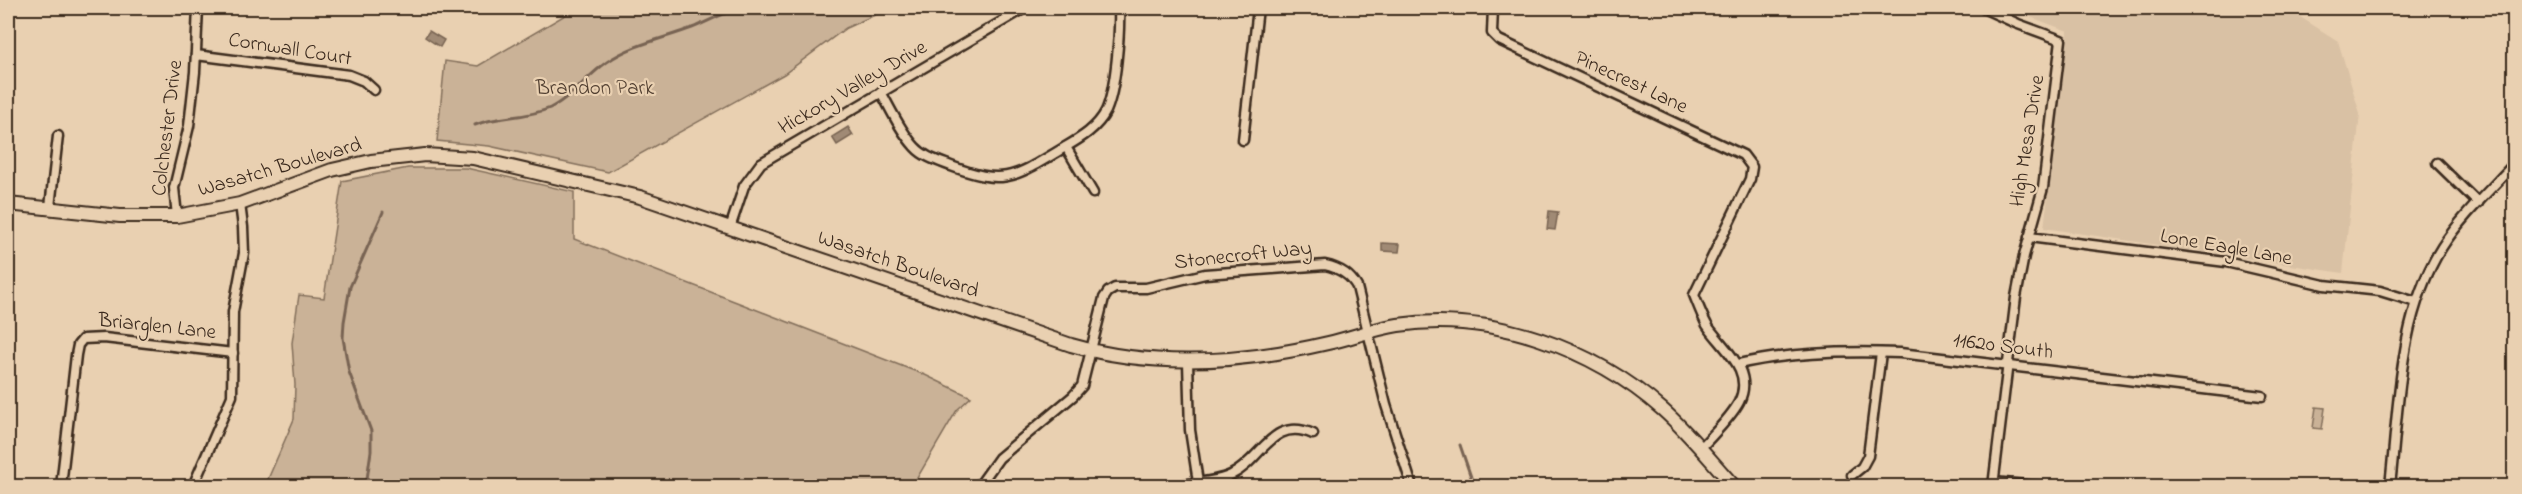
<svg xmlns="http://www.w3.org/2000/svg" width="2522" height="494" font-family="'Indie Flower',sans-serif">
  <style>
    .built { fill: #d9c1a4 }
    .green { fill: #cab297; stroke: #826e5a; stroke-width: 1.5 }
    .water { fill: #a08a74; stroke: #786452; stroke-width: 1.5 }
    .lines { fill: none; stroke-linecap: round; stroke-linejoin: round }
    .stream { stroke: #786452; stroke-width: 3 }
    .street-casing { stroke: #3b2a1e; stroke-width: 13 }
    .secondary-casing { stroke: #3b2a1e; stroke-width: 16 }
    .street { stroke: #e9d0b1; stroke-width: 8 }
    .secondary { stroke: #e9d0b1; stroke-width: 12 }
    .labels { text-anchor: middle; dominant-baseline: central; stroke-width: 4.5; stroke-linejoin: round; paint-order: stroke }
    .street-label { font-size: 21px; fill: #3b2a1e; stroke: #e9d0b1 }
    .park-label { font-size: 21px; fill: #503e30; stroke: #e9d0b1 }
  </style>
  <rect width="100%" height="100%" fill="#e9d0b1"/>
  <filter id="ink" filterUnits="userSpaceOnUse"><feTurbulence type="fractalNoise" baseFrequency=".0167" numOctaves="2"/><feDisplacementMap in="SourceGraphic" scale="12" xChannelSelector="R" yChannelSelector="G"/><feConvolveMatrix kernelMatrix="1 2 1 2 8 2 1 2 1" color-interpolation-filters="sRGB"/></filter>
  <g filter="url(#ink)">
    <path class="built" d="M2006 8H2286L2338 41 2360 114 2343 273 2044 228 2068 31Z"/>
    <g class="green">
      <path d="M577 8H890L846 28 784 74 608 172 489 146 437 141 445 61 478 66Z"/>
      <path d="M408 168H466L574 192V239L925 375 971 397 957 410 916 480 905 486H265L294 419 295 385 292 343 299 295 324 298 342 181Z"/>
      <path d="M2316 407 2325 408 2322 429 2313 428Z"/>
    </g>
    <g class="water">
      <path d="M429 31 444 40 440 47 425 37Z"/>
      <path d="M848 127 853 135 837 145 832 137Z"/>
      <path d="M1549 211 1558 212 1555 230 1547 229Z"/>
      <path d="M1382 243 1400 244 1399 252 1382 251Z"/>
    </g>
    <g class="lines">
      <g class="stream">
        <path d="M475 125C499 115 526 119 550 108 572 97 587 76 607 62 633 44 663 39 692 28 709 21 724 12 742 8"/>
        <path d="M1460 445 1474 486"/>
        <path d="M366 486 371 451V431L349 372 343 338 344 322 350 287 383 212"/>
      </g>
      <defs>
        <g id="street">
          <path d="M1493 8 1492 33 1499 40 1743 155 1752 167 1750 179 1694 295C1698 305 1702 316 1707 325 1722 348 1755 370 1739 402 1730 419 1713 434 1700 449"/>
          <path d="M1983 8 2018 24 2061 40 2043 188 2024 256 2016 297 1993 486"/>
          <path d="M196 55 349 75 364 81 374 90"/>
          <path d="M881 92C891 110 901 132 915 147 924 157 938 161 951 166 1002 185 1012 179 1057 152 1075 141 1096 131 1106 111 1116 89 1120 33 1119 8"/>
          <path d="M1243 140 1258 8"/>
          <path d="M1066 147 1093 193"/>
          <path d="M2437 163 2478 203"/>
          <path d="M50 207 58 136"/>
          <path d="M177 216 174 188 189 126 195 72 198 8"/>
          <path d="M730 228 744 186 761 163 1025 8"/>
          <path d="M2029 237 2226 262 2324 285 2380 291 2416 302"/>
          <path d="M1188 362 1190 430 1198 482"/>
          <path d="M1739 364C1790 352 1847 351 1900 353L2262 396"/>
          <path d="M1852 475 1862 467 1868 456 1881 353"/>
          <path d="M1994 482 2036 486"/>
          <path d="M61 486 76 355 78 345 83 339 104 338 233 353"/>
          <path d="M193 486 232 396 233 312 244 253 243 227 240 204"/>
          <path d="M979 486 999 458 1073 396 1082 386 1104 298 1108 292 1115 288H1146L1205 274 1325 265C1339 268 1350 274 1357 287L1386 405 1412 486"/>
          <path d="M1171 486C1190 483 1214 483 1231 475 1262 460 1272 416 1313 434"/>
          <path d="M2390 486C2399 407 2398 317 2442 247 2462 216 2490 190 2514 164"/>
        </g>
        <path id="secondary" d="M8 204 120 216H177L240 204 332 170 371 161 425 155 473 158 640 197 1071 345C1155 369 1243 363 1328 343 1351 338 1373 329 1398 325 1491 311 1593 348 1663 410 1689 433 1711 461 1734 486"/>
      </defs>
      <use href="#street" class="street-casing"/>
      <use href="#secondary" class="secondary-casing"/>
      <use href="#street" class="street"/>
      <use href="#secondary" class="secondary"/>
    </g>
  </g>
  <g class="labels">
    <g class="street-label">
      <text transform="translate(290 50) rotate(9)">Cornwall Court</text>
      <text transform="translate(1631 83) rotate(25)">Pinecrest Lane</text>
      <text transform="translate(853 88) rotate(-30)">Hickory Valley Drive</text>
      <text transform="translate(168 128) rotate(-83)">Colchester Drive</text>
      <text transform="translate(2028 141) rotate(-81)">High Mesa Drive</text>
      <text transform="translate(280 168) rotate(-16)">Wasatch Boulevard</text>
      <text transform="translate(2226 248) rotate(10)">Lone Eagle Lane</text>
      <text transform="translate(1243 256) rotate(-6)">Stonecroft Way</text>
      <text transform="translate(898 265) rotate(19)">Wasatch Boulevard</text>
      <text transform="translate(157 327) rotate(6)">Briarglen Lane</text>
      <text transform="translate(2003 347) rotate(7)">11620 South</text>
    </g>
    <g class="park-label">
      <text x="595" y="89">Brandon Park</text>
    </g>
  </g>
  <rect width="2522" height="494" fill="none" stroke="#e9d0b1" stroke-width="30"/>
  <rect x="15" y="15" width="2492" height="464" fill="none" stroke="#3b2a1e" stroke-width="2" filter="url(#ink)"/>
</svg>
